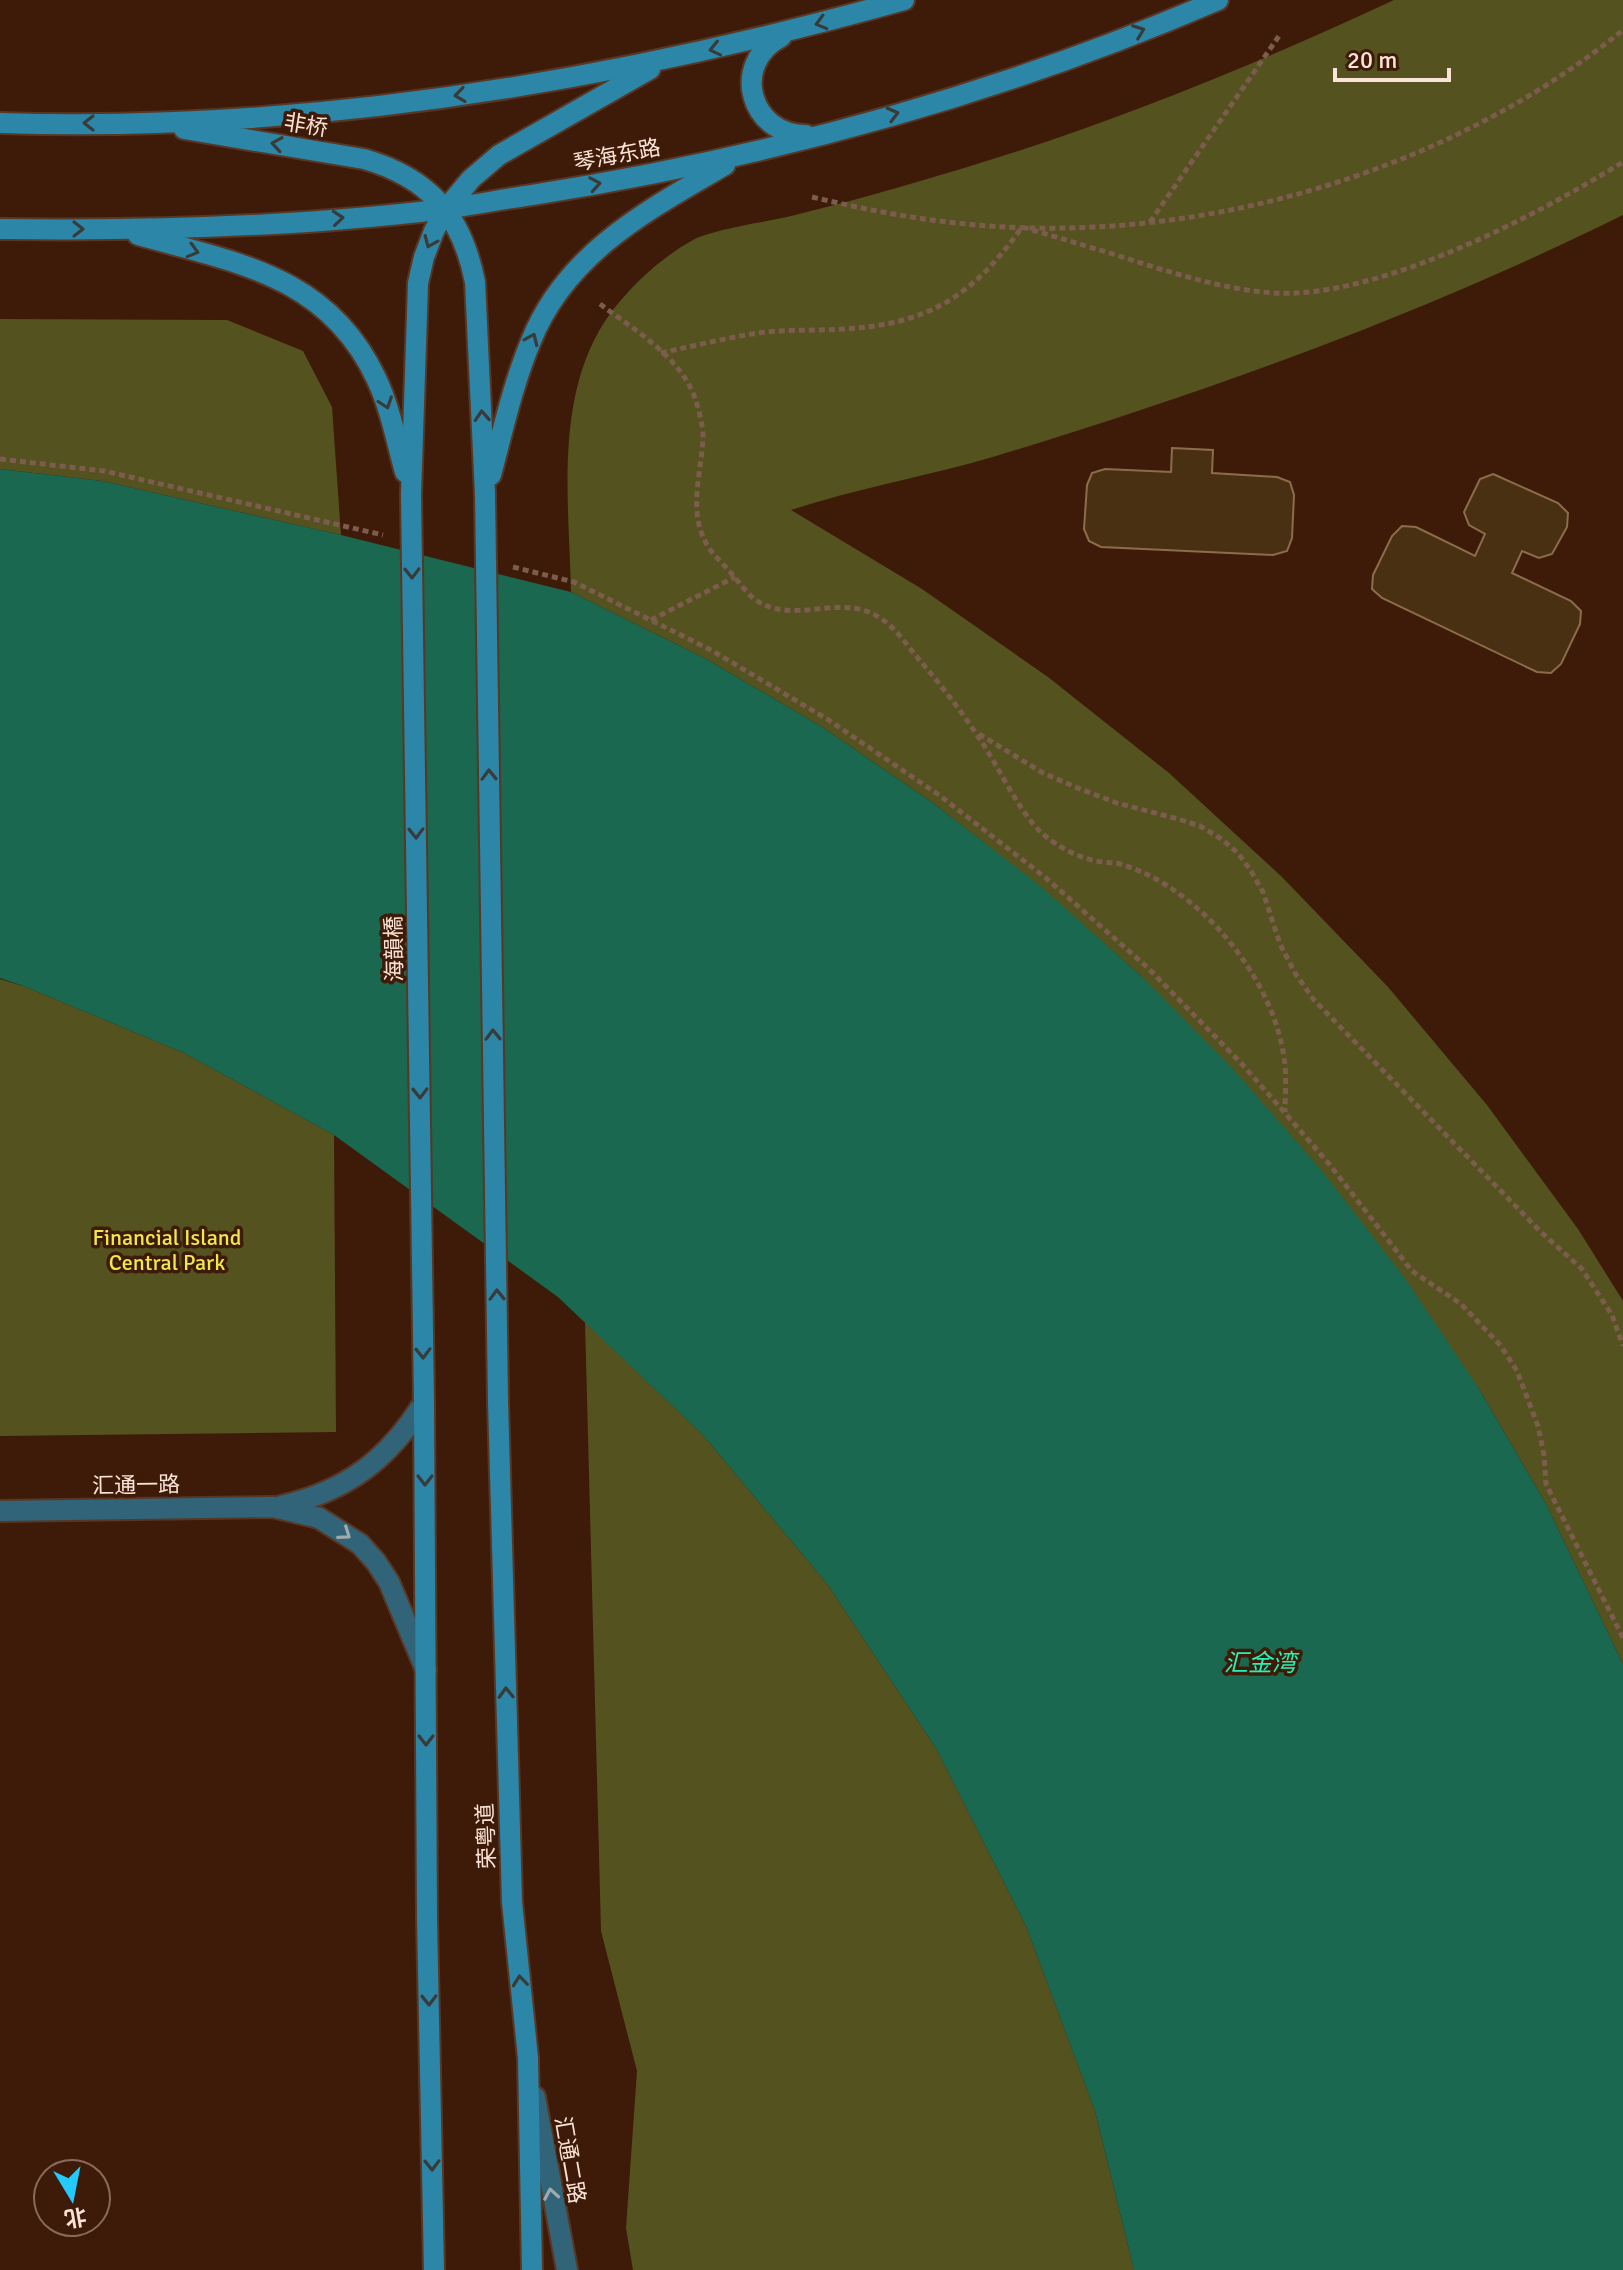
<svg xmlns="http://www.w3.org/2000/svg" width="1623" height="2270" font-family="Signika,'Noto Sans SC',sans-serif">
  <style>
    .green { fill: #54521f }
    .water { fill: #1a684f }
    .building { fill: #4a3013; stroke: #8c6c4b; stroke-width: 2 }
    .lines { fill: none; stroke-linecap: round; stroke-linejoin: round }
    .minor-casing { stroke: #583725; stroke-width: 24 }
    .tertiary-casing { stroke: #583725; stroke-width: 24 }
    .secondary-casing { stroke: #583725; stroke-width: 24 }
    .path { stroke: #7c5c4c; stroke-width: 5; stroke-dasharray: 6 4; stroke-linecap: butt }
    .minor { stroke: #316478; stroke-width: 20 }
    .tertiary { stroke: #316478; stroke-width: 20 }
    .secondary { stroke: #2c86a7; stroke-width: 20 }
    .secondary-bridge-casing { stroke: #583725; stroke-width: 24; stroke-linecap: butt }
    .secondary-bridge { stroke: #2c86a7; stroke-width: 20 }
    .oneway { stroke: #393b38 }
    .oneway2 { stroke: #a0aaac }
    .labels { text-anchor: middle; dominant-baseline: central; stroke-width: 7; stroke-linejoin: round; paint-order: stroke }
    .street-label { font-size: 22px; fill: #fbe3d7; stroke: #3e1b08 }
    .park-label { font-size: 22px; fill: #efe849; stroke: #3e1b08 }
    .water-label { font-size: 24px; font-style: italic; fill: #22f3b8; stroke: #3e1b08 }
  </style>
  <rect width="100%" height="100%" fill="#3e1b08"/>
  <g class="green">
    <path d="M1394 0H1623V215C1423 314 1210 391 996 456 929 476 858 488 791 510L922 589 1048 677 1169 773 1282 877 1388 987 1487 1105 1578 1229 1623 1301V1664L1546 1504 1479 1389 1140 975 1039 886 933 803 822 727 706 659 571 592C569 499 553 390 612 311 634 283 662 257 693 240 711 230 764 222 787 217 845 203 904 186 961 169 1110 124 1253 66 1394 0Z"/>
    <path d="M0 319 227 320 303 351 332 407 341 535 102 481 0 469Z"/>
    <path d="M0 979 26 987 184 1053 334 1135 336 1432 0 1436Z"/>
    <path d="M585 1322 702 1434 828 1585 937 1750 1026 1926 1095 2111 1134 2270H633L626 2228 637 2071 601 1931Z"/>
  </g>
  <path class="water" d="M0 469 102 481 341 535 571 592 706 659 822 727 933 803 1039 885 1140 975 1234 1070 1322 1171 1404 1277 1479 1389 1546 1504 1623 1664V2270H1134L1095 2111 1026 1926 937 1750 828 1585 702 1434 558 1297 334 1135 184 1053 26 987 0 978Z"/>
  <g class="building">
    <path d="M1172 448 1213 450 1212 473 1277 477 1290 482 1294 495 1292 538 1287 551 1273 555 1101 547 1089 541 1084 529 1087 485 1092 473 1105 469 1171 472Z"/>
    <path d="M1493 474 1558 503 1568 513 1567 527 1552 554 1539 558 1522 551 1512 573 1571 601 1581 611 1580 624 1561 664 1551 673 1537 672 1382 598 1372 589 1373 575 1392 536 1402 526 1416 527 1475 556 1485 534 1469 525 1464 512 1480 479Z"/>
  </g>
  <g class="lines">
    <defs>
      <g id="minor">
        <path d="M281 1506C347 1491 389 1459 424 1402"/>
        <path d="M0 1511 273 1507 319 1518 360 1544 376 1562 389 1582 426 1670"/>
      </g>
      <path id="tertiary" d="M535 2097 567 2270"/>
      <g id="secondary">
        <path d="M781 37C730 64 750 135 806 135"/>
        <path d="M0 123C306 133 611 82 904 0"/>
        <path d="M184 129 364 159C430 178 462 216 475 282L485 494"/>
        <path d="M0 229C148 231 298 227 445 209 474 205 503 199 532 195 766 158 1000 94 1218 0"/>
        <path d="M138 235C236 263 327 275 376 378 390 407 396 440 405 472"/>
        <path d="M491 475C503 430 513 384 531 341 566 253 648 210 725 165"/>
        <path d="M411 495 418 283 424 257 434 231 446 209 471 179 499 155 650 69"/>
        <path d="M498 1401 512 1902 528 2058 532 2270"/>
        <path d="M424 1402 427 1919 434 2270"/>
      </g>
    </defs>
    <use href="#minor" class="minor-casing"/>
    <use href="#tertiary" class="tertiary-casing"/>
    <use href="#secondary" class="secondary-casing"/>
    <g class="path">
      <path d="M812 197C863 209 914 219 966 224 1193 247 1446 174 1623 30"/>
      <path d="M1150 222 1279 36"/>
      <path d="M600 304C634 330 682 357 696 401 699 411 703 426 703 436 702 475 686 512 709 548 714 556 723 563 729 571 737 579 744 590 753 598 792 628 840 591 880 618 895 627 906 644 917 657 941 685 963 713 983 744 1000 770 1014 801 1034 825 1050 843 1073 856 1096 861 1104 863 1112 862 1120 864 1199 887 1273 977 1284 1058 1287 1075 1285 1094 1285 1112"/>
      <path d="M661 353C693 346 726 338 758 333 786 329 815 331 844 329 929 324 973 296 1022 227 1063 239 1104 251 1144 264 1187 277 1229 290 1274 293 1378 299 1536 216 1623 162"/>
      <path d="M0 459 104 471 383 535"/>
      <path d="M513 567 574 582 711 650 827 719 939 795 1046 878 1147 967 1241 1063 1285 1113 1330 1165 1412 1271 1461 1304 1501 1346 1517 1371 1538 1426 1544 1455 1546 1484 1623 1638"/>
      <path d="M651 620 735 577"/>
      <path d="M979 734 1043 773 1080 789 1117 803 1178 819 1200 826 1220 838 1238 853 1251 871 1263 892 1280 944 1295 973 1314 1000 1542 1233 1582 1269 1612 1315 1623 1346"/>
    </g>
    <use href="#minor" class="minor"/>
    <use href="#tertiary" class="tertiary"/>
    <use href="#secondary" class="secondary"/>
    <defs>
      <g id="secondary-bridge">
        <path d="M485 494 498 1401"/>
        <path d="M411 495 424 1402"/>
      </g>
    </defs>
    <use href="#secondary-bridge" class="secondary-bridge-casing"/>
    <use href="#secondary-bridge" class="secondary-bridge"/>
  </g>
  <defs><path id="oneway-chevron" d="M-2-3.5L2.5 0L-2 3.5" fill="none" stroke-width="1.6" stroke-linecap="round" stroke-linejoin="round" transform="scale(2)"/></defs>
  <g class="oneway">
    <use href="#oneway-chevron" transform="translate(821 23) rotate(164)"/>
    <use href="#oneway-chevron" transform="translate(1139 31) rotate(-21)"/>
    <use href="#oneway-chevron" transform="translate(715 49) rotate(167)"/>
    <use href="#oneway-chevron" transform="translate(460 95) rotate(172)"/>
    <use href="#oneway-chevron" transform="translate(893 114) rotate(-15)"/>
    <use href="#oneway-chevron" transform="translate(89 123) rotate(180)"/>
    <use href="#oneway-chevron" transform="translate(277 144) rotate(-171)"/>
    <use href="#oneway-chevron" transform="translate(595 184) rotate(-10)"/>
    <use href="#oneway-chevron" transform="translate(338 218) rotate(-5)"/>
    <use href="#oneway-chevron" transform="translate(78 229)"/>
    <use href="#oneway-chevron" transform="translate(430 242) rotate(113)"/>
    <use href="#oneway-chevron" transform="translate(193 251) rotate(16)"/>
    <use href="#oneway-chevron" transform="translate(532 339) rotate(-66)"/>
    <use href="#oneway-chevron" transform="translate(386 403) rotate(71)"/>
    <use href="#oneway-chevron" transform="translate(482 416) rotate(-93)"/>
    <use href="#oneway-chevron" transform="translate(412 573) rotate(89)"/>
    <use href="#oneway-chevron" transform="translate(489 775) rotate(-91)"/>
    <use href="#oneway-chevron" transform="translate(416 833) rotate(89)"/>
    <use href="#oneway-chevron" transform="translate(493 1035) rotate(-91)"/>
    <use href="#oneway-chevron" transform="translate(420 1093) rotate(89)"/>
    <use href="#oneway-chevron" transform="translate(497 1295) rotate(-91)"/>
    <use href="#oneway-chevron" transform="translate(423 1353) rotate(89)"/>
    <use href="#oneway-chevron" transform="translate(425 1480) rotate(90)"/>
    <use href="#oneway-chevron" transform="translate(506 1693) rotate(-92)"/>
    <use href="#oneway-chevron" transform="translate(426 1740) rotate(90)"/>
    <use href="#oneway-chevron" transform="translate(520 1981) rotate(-96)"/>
    <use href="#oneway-chevron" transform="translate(429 2000) rotate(89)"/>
    <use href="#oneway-chevron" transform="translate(432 2165) rotate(89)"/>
  </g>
  <g class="oneway2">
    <use href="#oneway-chevron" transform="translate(345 1534) rotate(35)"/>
    <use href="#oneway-chevron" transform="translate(551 2194) rotate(-100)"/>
  </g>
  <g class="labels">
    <g class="street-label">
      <text transform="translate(306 125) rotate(9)">非桥</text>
      <text transform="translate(617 155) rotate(-11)">琴海东路</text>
      <text transform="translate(394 949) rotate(-91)">海韻橋</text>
      <text transform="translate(136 1485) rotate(-1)">汇通一路</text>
      <text transform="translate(486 1836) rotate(-92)">荣粤道</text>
      <text transform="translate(570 2160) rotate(80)">汇通二路</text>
    </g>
    <g class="park-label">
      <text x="167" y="1237">Financial Island<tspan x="167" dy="25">Central Park</tspan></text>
    </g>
    <g class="water-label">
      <text x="1260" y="1663">汇金湾</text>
    </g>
  </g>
  <g transform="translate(72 2198) rotate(170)"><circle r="38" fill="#3e1b08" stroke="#8a6b5b" stroke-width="2"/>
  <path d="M0-6L14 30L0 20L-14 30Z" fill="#24c9fe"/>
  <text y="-12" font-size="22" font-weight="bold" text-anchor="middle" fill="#fbe3d7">北</text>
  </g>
  <path d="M1335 68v12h114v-12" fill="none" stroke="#fbe3d7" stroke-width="4"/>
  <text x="1347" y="68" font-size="24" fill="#fbe3d7" stroke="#3e1b08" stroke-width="6" paint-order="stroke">20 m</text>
</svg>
